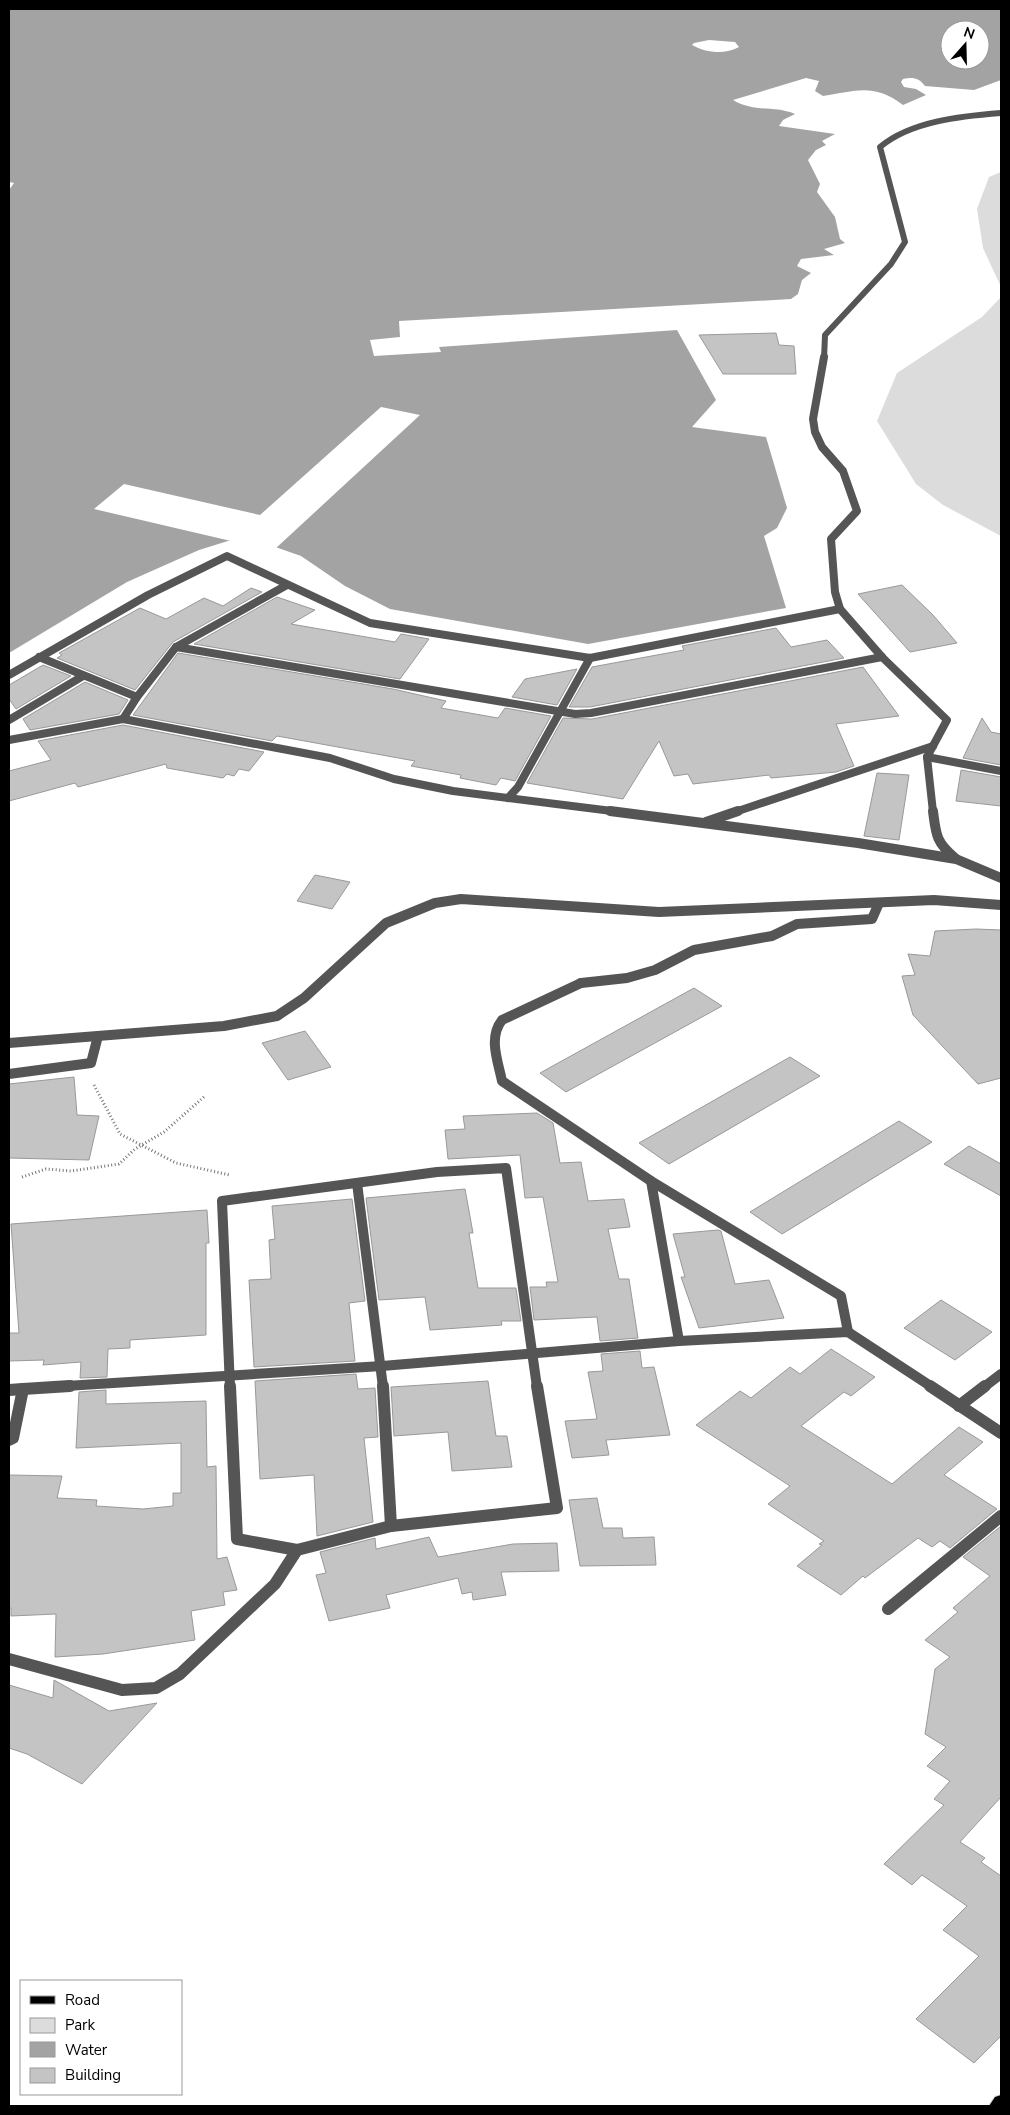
<svg xmlns="http://www.w3.org/2000/svg" width="1010" height="2115" font-family="'Nunito Sans',sans-serif">
  <style>
    .green { fill: #dcdcdc }
    .water { fill: #a3a3a3; fill-rule: evenodd }
    .pier { fill: #fff }
    .building { fill: #c4c4c4; stroke: #999 }
    .lines { fill: none; stroke-linecap: round; stroke-linejoin: round }
    .primary-casing { stroke: #dbdbdb; stroke-width: 2 }
    .path { stroke: #777; stroke-width: 3; stroke-dasharray: 1 2.5; stroke-linecap: butt }
    .service { stroke: #555; stroke-width: 10 }
    .minor-far3 { stroke: #555; stroke-width: 6 }
    .minor-far2 { stroke: #555; stroke-width: 8 }
    .minor-far1 { stroke: #555; stroke-width: 10 }
    .minor { stroke: #555; stroke-width: 12 }
    .tertiary { stroke: #555; stroke-width: 10 }
    .primary { fill: #000; fill-rule: evenodd }
  </style>
  <rect width="100%" height="100%" fill="#fff"/>
  <g class="green">
    <path d="M1001 172V287L983 248 977 209 989 177Z"/>
    <path d="M1001 297V536L943 505 916 484 877 421 897 373 982 317Z"/>
  </g>
  <path class="water" d="M9 9H1001V80L974 90 925 86C919 78 913 77 903 79L901 82 904 87 916 89 926 95 903 105C873 83 857 91 823 96L815 91 819 81 806 78 733 100C755 113 774 105 795 114L783 120 779 126 835 134 822 141 826 145 816 150 808 160 820 184 817 192 835 217 840 239 845 243 824 249 834 255 801 259 797 266 811 273 802 280 798 294 791 299 399 321 400 337 370 340 374 356 441 352 439 347 677 330 716 400 692 427 766 437 787 508 777 528 764 536 786 608 588 644 390 609 345 586 301 556 244 536 199 550 127 582 9 653V190L14 183 9 182ZM950 30H980V60H950ZM709 40 735 42 739 47C725 55 706 53 692 45L694 43Z"/>
  <path class="pier" d="M381 407 420 415 275 549 244 538 229 543 231 541 94 509 124 484 260 515Z"/>
  <g class="building">
    <path d="M776 333 779 345 794 346 796 374H723L699 335Z"/>
    <path d="M902 585 933 615 957 643 910 652 858 594Z"/>
    <path d="M251 588 262 592 173 642 135 690 57 658 62 655 59 653 140 608 166 619 204 598 223 606Z"/>
    <path d="M277 597 315 610 291 624 395 642 401 634 429 639 400 679 194 644Z"/>
    <path d="M776 628 791 647 827 640 844 658 590 707H569L592 667 684 650 682 646Z"/>
    <path d="M178 653 393 689 446 701 441 708 498 718 505 708 551 716 515 781 501 778 496 785 460 778 461 775 411 766 415 761 277 736 272 741 133 715Z"/>
    <path d="M43 665 71 676 16 709 9 699V685Z"/>
    <path d="M863 667 899 716 836 724 854 766 836 772 771 778 769 775 693 784 688 774 674 776 659 741 623 799 527 783 563 718 592 719Z"/>
    <path d="M577 669 557 705 512 697 525 679Z"/>
    <path d="M85 682 128 700 119 714 30 730 23 719Z"/>
    <path d="M982 718 991 732 1001 734V765L963 758Z"/>
    <path d="M123 725 264 752 249 771 239 769 234 776 227 774 223 778 167 768 166 764 78 787 75 783 9 801V771L51 760 38 741Z"/>
    <path d="M961 770 1001 777V806L956 801Z"/>
    <path d="M877 773 909 775 899 840 864 836Z"/>
    <path d="M315 875 350 882 332 909 297 901Z"/>
    <path d="M976 929 1001 930V1078L978 1084 913 1015 902 976 915 975 908 954 930 956 935 931Z"/>
    <path d="M694 988 722 1006 566 1092 540 1073Z"/>
    <path d="M305 1031 331 1067 288 1080 262 1043Z"/>
    <path d="M790 1057 820 1076 669 1164 639 1143Z"/>
    <path d="M74 1077 77 1115 99 1116 89 1160 9 1158V1084Z"/>
    <path d="M537 1113 553 1123 560 1163 581 1162 588 1201 624 1199 630 1227 608 1229 619 1279H629L638 1338 600 1341 597 1317 534 1320 530 1287H547L546 1282H558L543 1197 525 1198 520 1155 448 1159 445 1130 465 1129 463 1116Z"/>
    <path d="M899 1121 932 1142 782 1234 750 1212Z"/>
    <path d="M969 1146 1001 1164V1196L944 1164Z"/>
    <path d="M465 1189 473 1233H469L478 1288H516L521 1321H501L502 1325 430 1330 425 1297 379 1300 366 1198Z"/>
    <path d="M352 1199 365 1301 349 1303 355 1361 254 1367 249 1280 271 1279 269 1240 275 1239 272 1206Z"/>
    <path d="M207 1210 209 1243H206V1335L130 1340V1348L108 1349 107 1377 80 1378 81 1362 43 1365 44 1360 9 1361V1333H19L11 1224Z"/>
    <path d="M718 1230 721 1231 735 1284 769 1280 784 1318 699 1328 681 1277H685L673 1234Z"/>
    <path d="M941 1300 992 1332 955 1360 904 1328Z"/>
    <path d="M831 1349 875 1377 851 1396 844 1392 801 1426 892 1484 959 1427 983 1442 944 1475 997 1509 950 1548 940 1541 932 1547 918 1538 865 1578 863 1576 841 1595 797 1566 822 1545 819 1544 824 1541 768 1504 790 1486 696 1425 740 1391 751 1398 790 1367 800 1374Z"/>
    <path d="M640 1351 642 1368 654 1367 670 1435 606 1440 609 1455 572 1458 565 1421 597 1419 588 1372 603 1371 601 1354Z"/>
    <path d="M356 1374 358 1389 375 1388 378 1437 364 1438 373 1522 317 1536 314 1475 260 1479 255 1381Z"/>
    <path d="M488 1381 496 1436H507L512 1467 452 1471 448 1432 394 1436 391 1387Z"/>
    <path d="M106 1390V1404L206 1401 207 1467 216 1466 217 1559 227 1557 237 1590 223 1592 225 1605 191 1611 195 1640 103 1654 55 1657 56 1614 11 1616V1608H9V1475L62 1476 57 1498 97 1500 96 1506 143 1509 173 1506V1493H181V1443L76 1448 79 1392Z"/>
    <path d="M597 1498 603 1528H622L623 1538 654 1537 656 1565 580 1566 569 1500Z"/>
    <path d="M1001 1526V1797L960 1842 985 1858 981 1862 1001 1876V2036L974 2063 916 2019 979 1956 943 1930 967 1906 922 1875 912 1885 884 1864 944 1805 934 1799 950 1781 927 1766 946 1747 925 1734 935 1669 950 1657 925 1640 958 1612 953 1608 990 1576 963 1557Z"/>
    <path d="M429 1537 438 1557 513 1544 557 1543 559 1571 501 1572 506 1595 473 1600 472 1592 462 1594 458 1578 386 1595 390 1608 329 1621 316 1575 326 1573 320 1552 375 1538 376 1549Z"/>
    <path d="M54 1680 109 1711 157 1703 82 1784 27 1754 9 1748V1685L53 1698Z"/>
  </g>
  <g class="lines">
    <defs>
      <path id="primary" d="M1001 2095V2106H989L995 2097Z"/>
    </defs>
    <use href="#primary" class="primary-casing"/>
    <g class="path">
      <path d="M94 1085 120 1134 176 1163 230 1175"/>
      <path d="M22 1177 46 1169 71 1171 119 1164 135 1149 164 1132 205 1096"/>
    </g>
    <path class="service" d="M581 983 627 978 655 970 694 950 772 936 797 924 872 919 879 903"/>
    <path class="minor-far3" d="M824 359 825 335 891 264 905 242 880 147C911 121 962 116 1001 113"/>
    <g class="minor-far2">
      <path d="M824 357 813 419 815 432 822 447 843 471 857 511 831 539 835 592 840 609 882 657 947 720 927 757 933 812"/>
      <path d="M176 647 575 714 591 713 882 657"/>
      <path d="M39 657 137 697"/>
      <path d="M9 675 148 595 227 556 370 623 590 658 840 609"/>
      <path d="M123 719 137 697 176 647 287 585"/>
      <path d="M9 720 83 676"/>
      <path d="M9 740 123 719 330 758 394 779 453 791 620 812"/>
      <path d="M927 757 1001 771"/>
      <path d="M508 798 518 787 590 658"/>
      <path d="M735 812 933 746"/>
    </g>
    <g class="minor-far1">
      <path d="M610 811 858 843 956 859 1001 878"/>
      <path d="M933 811C936 835 936 842 955 858"/>
      <path d="M706 822 738 811"/>
      <path d="M581 983 502 1020C488 1038 498 1061 502 1081L651 1181 841 1296 848 1332"/>
      <path d="M9 1074 91 1063 98 1036"/>
      <path d="M651 1181 679 1341"/>
      <path d="M357 1183 383 1387"/>
      <path d="M50 1387 382 1366 679 1341 848 1332 932 1387"/>
      <path d="M230 1387 222 1201 437 1172 506 1168 537 1387"/>
      <path d="M984 1387 1001 1374"/>
    </g>
    <g class="minor">
      <path d="M230 1386 237 1539 297 1550 391 1526 557 1508 537 1386"/>
      <path d="M383 1386 391 1526"/>
      <path d="M930 1386 1001 1433"/>
      <path d="M9 1390 23 1389"/>
      <path d="M959 1406 985 1386"/>
      <path d="M9 1440 13 1438 23 1389 70 1386"/>
      <path d="M888 1609 1001 1516"/>
      <path d="M9 1659 122 1690 156 1688 180 1674 275 1584 297 1550"/>
    </g>
    <path class="tertiary" d="M9 1043 224 1026 277 1016 304 998 386 923 435 903 461 899 659 912 934 900 1001 905"/>
    <use href="#primary" class="primary"/>
  </g>
  <rect width="1010" height="2115" fill="none" stroke="#000000" stroke-width="20"/>
  <rect x="20" y="1980" width="162" height="115" fill="#ffffff" stroke="#999999"/>
  <rect x="30" y="1996" width="25" height="8" fill="#000000" stroke="#999999"/>
  <text x="65" y="2005" font-size="15" fill="#000000">Road</text>
  <rect x="30" y="2018" width="25" height="15" fill="#dcdcdc" stroke="#999999"/>
  <text x="65" y="2030" font-size="15" fill="#000000">Park</text>
  <rect x="30" y="2042" width="25" height="15" fill="#a3a3a3" stroke="#999999"/>
  <text x="65" y="2055" font-size="15" fill="#000000">Water</text>
  <rect x="30" y="2068" width="25" height="15" fill="#c4c4c4" stroke="#999999"/>
  <text x="65" y="2080" font-size="15" fill="#000000">Building</text>
  <g transform="translate(965 45) rotate(20)"><circle r="24" fill="#ffffff" stroke="#999999"/>
  <path d="M0-4L9 19L0 12L-9 19Z" fill="#000000"/>
  <text y="-8" font-size="14" font-weight="bold" text-anchor="middle" fill="#000000">N</text>
  </g>
</svg>
